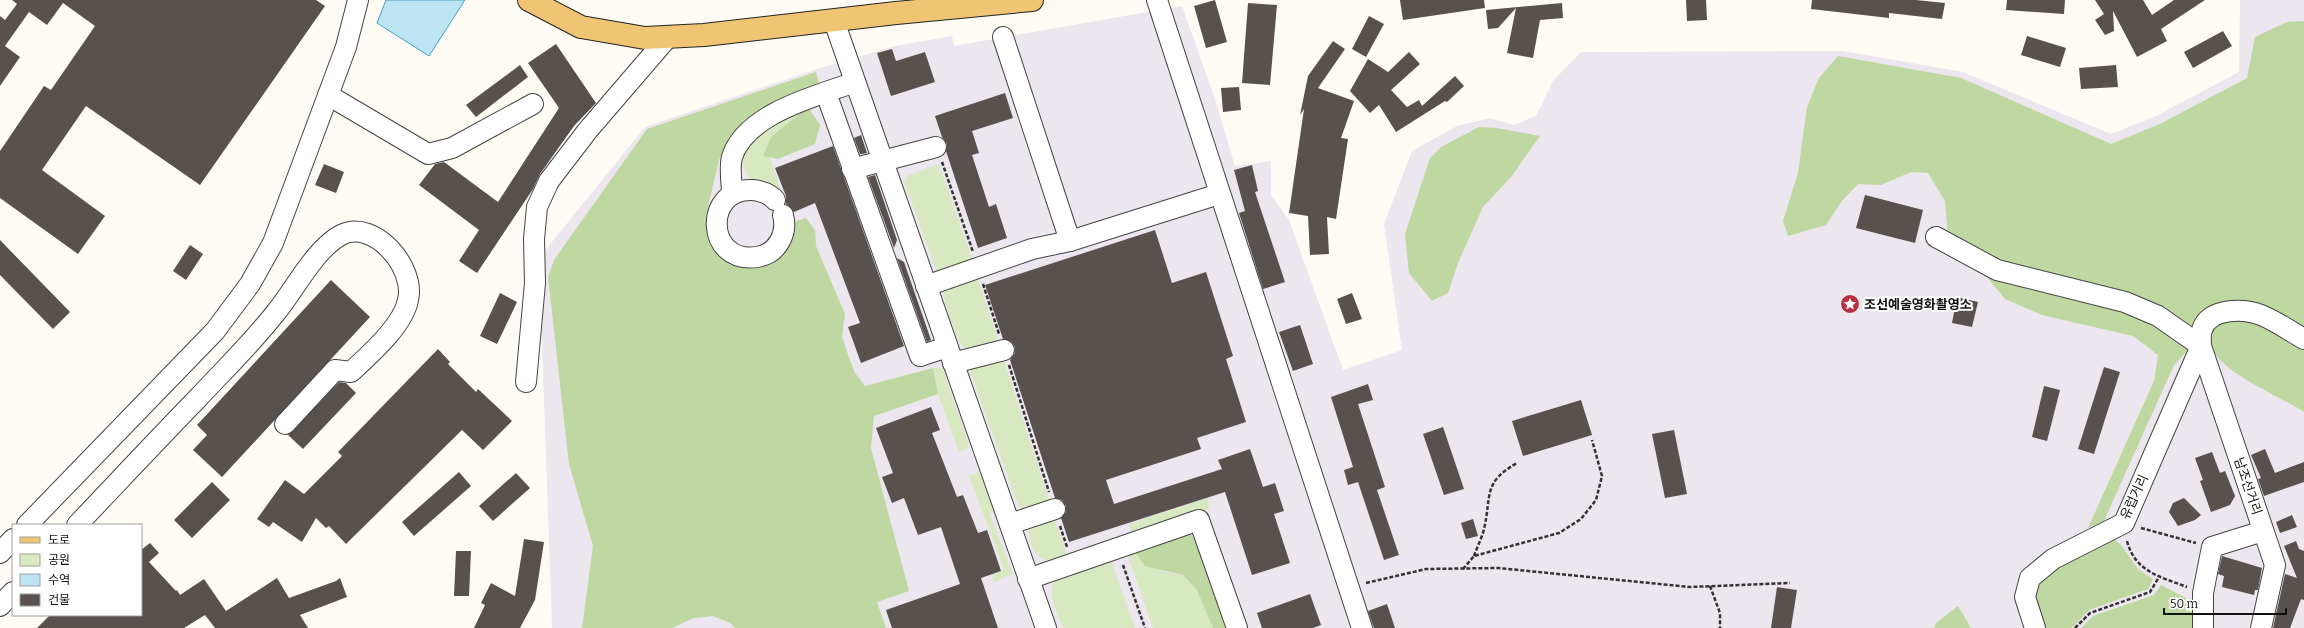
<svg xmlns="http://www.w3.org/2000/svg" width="2304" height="628" font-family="Bitter,'Noto Sans KR',serif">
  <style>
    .industrial { fill: #ece6ee }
    .green { fill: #d8e8c0 }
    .forest { fill: #bfd7a0 }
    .water { fill: #bde4f3; stroke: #48a0c5 }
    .building { fill: #59514e }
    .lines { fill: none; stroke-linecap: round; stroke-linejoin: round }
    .minor-casing { stroke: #444; stroke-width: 22 }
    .major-casing { stroke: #222; stroke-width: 24 }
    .path { stroke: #333; stroke-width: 2.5; stroke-dasharray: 4 2; stroke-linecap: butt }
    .minor { stroke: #fff; stroke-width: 20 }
    .major { stroke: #efc574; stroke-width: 22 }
    .labels { text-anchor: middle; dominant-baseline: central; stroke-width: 4; stroke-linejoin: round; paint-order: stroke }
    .poi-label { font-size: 13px; font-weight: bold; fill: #111; stroke: #fff; text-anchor: start }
    .street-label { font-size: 13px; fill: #111; stroke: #fff }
  </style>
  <rect width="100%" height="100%" fill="#fefbf5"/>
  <path class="industrial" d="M2240 0H2304V628H552L539 258 645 127 817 69 895 46 952 36 954 46 1182 6 1214 96 1235 166 1271 161V195L1289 220 1343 370 1402 350 1384 224 1412 151 1457 126 1490 118 1514 125 1536 116 1553 81 1581 52 1843 51 1963 72 2111 134 2156 116 2239 72Z"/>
  <g class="green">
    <path d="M808 107 763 156 770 157 781 191 776 193C751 184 743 177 742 150 761 129 782 118 808 107Z"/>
    <path d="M936 165H939L973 261 937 272 904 182 907 176Z"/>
    <path d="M976 273 999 343 969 352C955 344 948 308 942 292L943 289Z"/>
    <path d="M1003 358 1049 500 1025 508 1020 507 1017 502 970 371 971 366Z"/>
    <path d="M942 367 968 443V448L959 452 938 394 933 368Z"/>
    <path d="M980 472 994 508 990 515 1013 574 994 582 992 575 1004 570 969 475Z"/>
    <path d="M1208 498 1209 508 1205 511 1133 534 1129 524Z"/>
    <path d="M1055 520 1067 555 1048 561C1035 556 1028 544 1029 530Z"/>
    <path d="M1134 551 1164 572 1183 575 1197 590 1213 628H1153L1127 553Z"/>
    <path d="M1110 558 1135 628H1063C1058 614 1046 593 1055 580Z"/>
  </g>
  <g class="forest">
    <path d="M2304 21V332L2237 305 2196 332 2186 352 2174 365 2104 521 2088 528 2154 381 2158 355 2133 336 2042 315 2005 299 1988 278 1956 254 1948 238 1945 201 1928 173 1911 172 1881 185 1858 184 1841 202 1826 225 1788 236 1783 221 1798 173 1807 107 1819 78 1838 56 1961 78 2111 144 2160 124 2247 78 2255 37 2287 22Z"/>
    <path d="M816 72 819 83 744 120 727 143 719 160 706 215 710 234 751 267 770 265 786 250 796 221 806 218 815 230 816 246 845 314 842 336 848 355 855 373 865 386 933 368 938 394 874 416 871 448 909 591 877 602 886 628H735L730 623 713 616 694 618 672 628H582L593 546 569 464 548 277 554 260 647 129Z"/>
    <path d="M808 107 820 125 815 144 778 159 763 156 771 137Z"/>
    <path d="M1479 127 1497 128 1540 136 1511 177 1483 207 1458 263 1448 293 1432 301 1409 273 1405 234 1430 158 1441 147Z"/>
    <path d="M2229 319 2252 321 2304 348V412C2282 397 2213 370 2210 342 2210 338 2211 334 2211 330Z"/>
    <path d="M1185 534 1191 535 1197 541 1228 628H1213L1197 590 1183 575 1145 566 1134 551Z"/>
    <path d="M2113 538 2122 546 2138 569 2153 579 2148 589 2089 610 2072 628H2042L2031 600 2036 584 2051 571Z"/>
    <path d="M2161 585 2192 601 2194 628H2081L2093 616 2154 595Z"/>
    <path d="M1958 606 1971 628H1934L1936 623Z"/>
  </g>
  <path class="water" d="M386 0H465L429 56 377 23Z"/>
  <g class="building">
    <path d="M12 0H316L325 6 200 185 86 106 42 170 105 216 78 254 0 198V151L44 86 51 90 95 26 63 3 47 25 29 12 5 46 20 57 0 86V16L5 20 17 4Z"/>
    <path d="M1215 0 1227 42 1206 48 1194 6Z"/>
    <path d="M1400 0H1484L1485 8 1403 20Z"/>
    <path d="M1686 0H1706L1707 20 1687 21Z"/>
    <path d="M1812 0H1916L1945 3 1942 19 1889 13V18L1811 9Z"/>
    <path d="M2007 0H2065L2064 14 2006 10Z"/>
    <path d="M2095 0H2143L2152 15 2174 0H2205L2161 29 2167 41 2137 57 2113 11 2114 31 2105 35 2095 20 2104 14Z"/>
    <path d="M1248 3 1277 5 1270 85 1242 83Z"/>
    <path d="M1562 3 1563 18 1540 20 1533 58 1507 53 1516 8 1498 28 1488 29 1486 10Z"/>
    <path d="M1369 16 1384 24 1366 57 1352 49Z"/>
    <path d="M2223 31 2232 46 2193 68 2184 52Z"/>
    <path d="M2027 36 2066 48 2060 67 2021 55Z"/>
    <path d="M1333 41 1345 49 1318 88 1354 101 1341 138 1348 139 1336 219 1327 217 1329 254 1310 255 1308 216 1289 213 1304 109 1300 115 1308 76Z"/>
    <path d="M556 44 596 103 574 126 540 174 533 189 477 273 459 261 479 230 419 185 435 164 444 162 498 202 559 108 528 63Z"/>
    <path d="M892 49 896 61 925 52 935 82 891 96 877 53Z"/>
    <path d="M1409 52 1420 64 1391 90 1407 107 1419 100 1422 106 1455 76 1464 86 1447 102 1445 101 1396 132 1379 105 1370 113 1350 91 1368 59 1388 72Z"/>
    <path d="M520 65 528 77 476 117 466 105Z"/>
    <path d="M2116 65 2118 87 2081 89 2079 68Z"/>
    <path d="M1239 87 1241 110 1223 112 1221 88Z"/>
    <path d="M1005 93 1013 118 972 131 979 153 972 155 989 207 996 204 1007 238 978 248 946 151 947 144 942 137 935 116Z"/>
    <path d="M861 135 867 153 862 154H860L854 138Z"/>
    <path d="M833 146 904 346 861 363 848 327 860 323 815 203 794 212 786 204V196L775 168Z"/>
    <path d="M324 164 344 172 336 193 315 185Z"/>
    <path d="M1252 165 1258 191 1255 192 1285 282 1263 289 1239 213 1245 211 1234 170Z"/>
    <path d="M875 175 897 240 894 248 868 177Z"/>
    <path d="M1865 195 1923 210 1915 243 1856 228Z"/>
    <path d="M1155 230 1172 283 1206 272 1233 356 1226 359 1246 422 1197 438 1201 449 1106 480 1114 504 1222 469 1218 460 1250 449 1263 487 1275 483 1284 511 1274 514 1290 563 1252 575 1225 492 1069 542 1061 518 1066 512V506L1062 500 1055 498 1010 360 1015 353V347L1012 342 1003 339 985 285Z"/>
    <path d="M0 240 70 312 53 329 0 275Z"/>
    <path d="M190 245 203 254 186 280 173 271Z"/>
    <path d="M897 258 904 262 931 340 927 342Z"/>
    <path d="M331 280 370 317 222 477 193 450 207 435 197 425Z"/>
    <path d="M500 293 517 302 497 344 480 336Z"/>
    <path d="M1352 293 1362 319 1346 324 1337 299Z"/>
    <path d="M1957 297 1978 302 1972 327 1952 323Z"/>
    <path d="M1300 325 1313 364 1293 371 1279 332Z"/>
    <path d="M438 349 450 362 448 364 476 392 478 389 512 421 483 450 462 430 346 544 329 526 326 528 316 518 302 542 273 522 269 527 257 519 285 480 304 494 342 456 338 452Z"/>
    <path d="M2104 367 2120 372 2094 454 2078 449Z"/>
    <path d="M339 382 346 383 356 393 303 449 288 435Z"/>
    <path d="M1368 384 1373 400 1358 404 1385 487 1377 490 1399 555 1384 560 1358 482 1348 485 1344 470 1353 467 1331 397Z"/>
    <path d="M2044 386 2060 390 2047 441 2032 437Z"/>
    <path d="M1581 400 1592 435 1523 456 1512 421Z"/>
    <path d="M931 407 940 430 932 433 957 497 963 495 978 533 987 530 1001 571 981 578 998 628H892L886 610 960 584 941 527 918 535 904 498 892 503 882 477 893 473 876 428Z"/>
    <path d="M1443 427 1464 489 1444 495 1423 434Z"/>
    <path d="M1674 430 1687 494 1665 498 1652 434Z"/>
    <path d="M2265 449 2275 473 2304 462V482L2264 496 2258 479 2261 478 2251 455Z"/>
    <path d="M2212 452 2220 473 2225 471 2235 496 2230 505 2211 512 2200 481 2203 480 2195 458Z"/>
    <path d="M459 472 471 486 414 536 402 522Z"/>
    <path d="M516 473 530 488 493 521 479 506Z"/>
    <path d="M212 482 230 500 192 538 174 520Z"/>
    <path d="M2184 498 2201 515 2195 520 2178 526 2169 512 2173 503Z"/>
    <path d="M2292 515 2297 527 2280 533 2276 522Z"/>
    <path d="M1473 519 1478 536 1466 539 1461 523Z"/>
    <path d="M524 539 544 542 535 600 520 628H474L485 605 481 603 491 583 515 596Z"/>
    <path d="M2296 541 2299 549 2304 551V600L2301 599 2290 628H2273L2285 574 2297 578 2284 546Z"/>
    <path d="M150 543 159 553 149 562 176 591 177 590 180 595 204 579 226 611 277 578 289 598 336 581 340 578 347 597 300 615 308 628H215L205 615 184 628H37L50 615H141V550Z"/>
    <path d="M456 551H471L469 596H454Z"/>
    <path d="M2222 556 2262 568 2258 590H2255L2254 595 2222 587 2224 576 2218 574Z"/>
    <path d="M1777 587 1797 590 1791 628H1771Z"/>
    <path d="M1310 594 1321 625 1313 628H1262L1257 613Z"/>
    <path d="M1387 604 1395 628H1374L1368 611Z"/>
  </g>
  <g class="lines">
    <defs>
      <g id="minor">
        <path d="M1157 0 1362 628"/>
        <path d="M834 21 1046 628"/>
        <path d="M1003 37 1070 241"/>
        <path d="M826 93 920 356 947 347"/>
        <path d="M328 95 428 154 452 148 533 104"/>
        <path d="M852 169 936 147"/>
        <path d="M732 194C732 184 729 168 732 157 746 113 817 96 855 82"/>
        <path d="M775 200C770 194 761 191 753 190 703 187 705 265 757 257 777 254 788 234 783 215"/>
        <path d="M1936 237 1997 270 2125 302 2158 316 2201 346"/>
        <path d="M926 286 1032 249 1070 241 1219 194"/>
        <path d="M953 363 1004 350"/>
        <path d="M526 382 535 283 534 239 537 207 549 181 588 130 668 37"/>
        <path d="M1010 524 1055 509"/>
        <path d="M27 525 215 331 250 284 273 243 346 47 358 0"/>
        <path d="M77 525C117 483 157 440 198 398 224 370 253 342 277 311 295 289 315 249 341 235 374 218 416 268 408 300 403 326 369 355 351 372L335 370 285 424"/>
        <path d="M0 553 13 539"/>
        <path d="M1028 579 1199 520 1237 628"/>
        <path d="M0 606 13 592"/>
        <path d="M2035 628 2025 597 2030 578 2053 559 2124 523 2201 346"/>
        <path d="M2203 628V593L2212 547 2263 531"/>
        <path d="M2261 628 2275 565 2201 346C2201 341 2200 335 2202 330 2208 308 2243 308 2261 315 2276 321 2290 331 2304 339"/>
      </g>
      <path id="major" d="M529 0 581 27 645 38 704 35 896 13 1032 0"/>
    </defs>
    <use href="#minor" class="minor-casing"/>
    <use href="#major" class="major-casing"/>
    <g class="path">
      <path d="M942 162 973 252"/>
      <path d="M983 284 999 334"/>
      <path d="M1009 365 1049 492"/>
      <path d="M1060 526 1067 547"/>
      <path d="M2141 528 2196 543"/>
      <path d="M2127 541C2135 572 2161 577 2187 587"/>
      <path d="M1474 556C1477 547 1482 538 1484 529 1492 495 1482 483 1517 463"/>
      <path d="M1123 565 1145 628"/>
      <path d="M1463 569 1474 556 1559 533 1581 519 1596 500 1602 476 1592 440"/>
      <path d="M1366 583 1426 569 1498 568 1690 587 1790 583"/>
      <path d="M1710 586 1720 613V628"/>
      <path d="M2075 628 2090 613 2150 592 2159 577"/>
    </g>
    <use href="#minor" class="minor"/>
    <use href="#major" class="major"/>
  </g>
  <defs>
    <symbol id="sight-disc" viewBox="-11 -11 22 22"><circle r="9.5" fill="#b93145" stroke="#fff"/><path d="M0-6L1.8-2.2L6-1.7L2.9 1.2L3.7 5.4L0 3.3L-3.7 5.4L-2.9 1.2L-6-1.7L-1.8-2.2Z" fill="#fff"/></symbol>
  </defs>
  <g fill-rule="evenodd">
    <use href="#sight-disc" x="1839" y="293" width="22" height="22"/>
  </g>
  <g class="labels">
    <g class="poi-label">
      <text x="1864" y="304">조선예술영화촬영소</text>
    </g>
    <g class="street-label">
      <text transform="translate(2248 486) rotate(71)">남조선거리</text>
      <text transform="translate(2134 497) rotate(-65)">유럽거리</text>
    </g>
  </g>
  <rect x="12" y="524" width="130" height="92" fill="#ffffff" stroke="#a0a0a0"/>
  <rect x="20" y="537" width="20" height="6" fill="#efc574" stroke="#a0a0a0"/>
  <text x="48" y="544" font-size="12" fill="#111111">도로</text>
  <rect x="20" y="554" width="20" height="12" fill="#d8e8c0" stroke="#a0a0a0"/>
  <text x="48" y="564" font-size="12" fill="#111111">공원</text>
  <rect x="20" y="574" width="20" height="12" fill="#bde4f3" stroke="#a0a0a0"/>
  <text x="48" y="584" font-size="12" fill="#111111">수역</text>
  <rect x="20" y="594" width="20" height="12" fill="#59514e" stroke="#a0a0a0"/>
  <text x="48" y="604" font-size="12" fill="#111111">건물</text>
  <path d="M2164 608v6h122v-6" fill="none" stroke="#111111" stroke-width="2"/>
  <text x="2170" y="608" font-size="12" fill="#111111" stroke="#ffffff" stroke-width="3" paint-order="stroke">50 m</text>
</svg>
